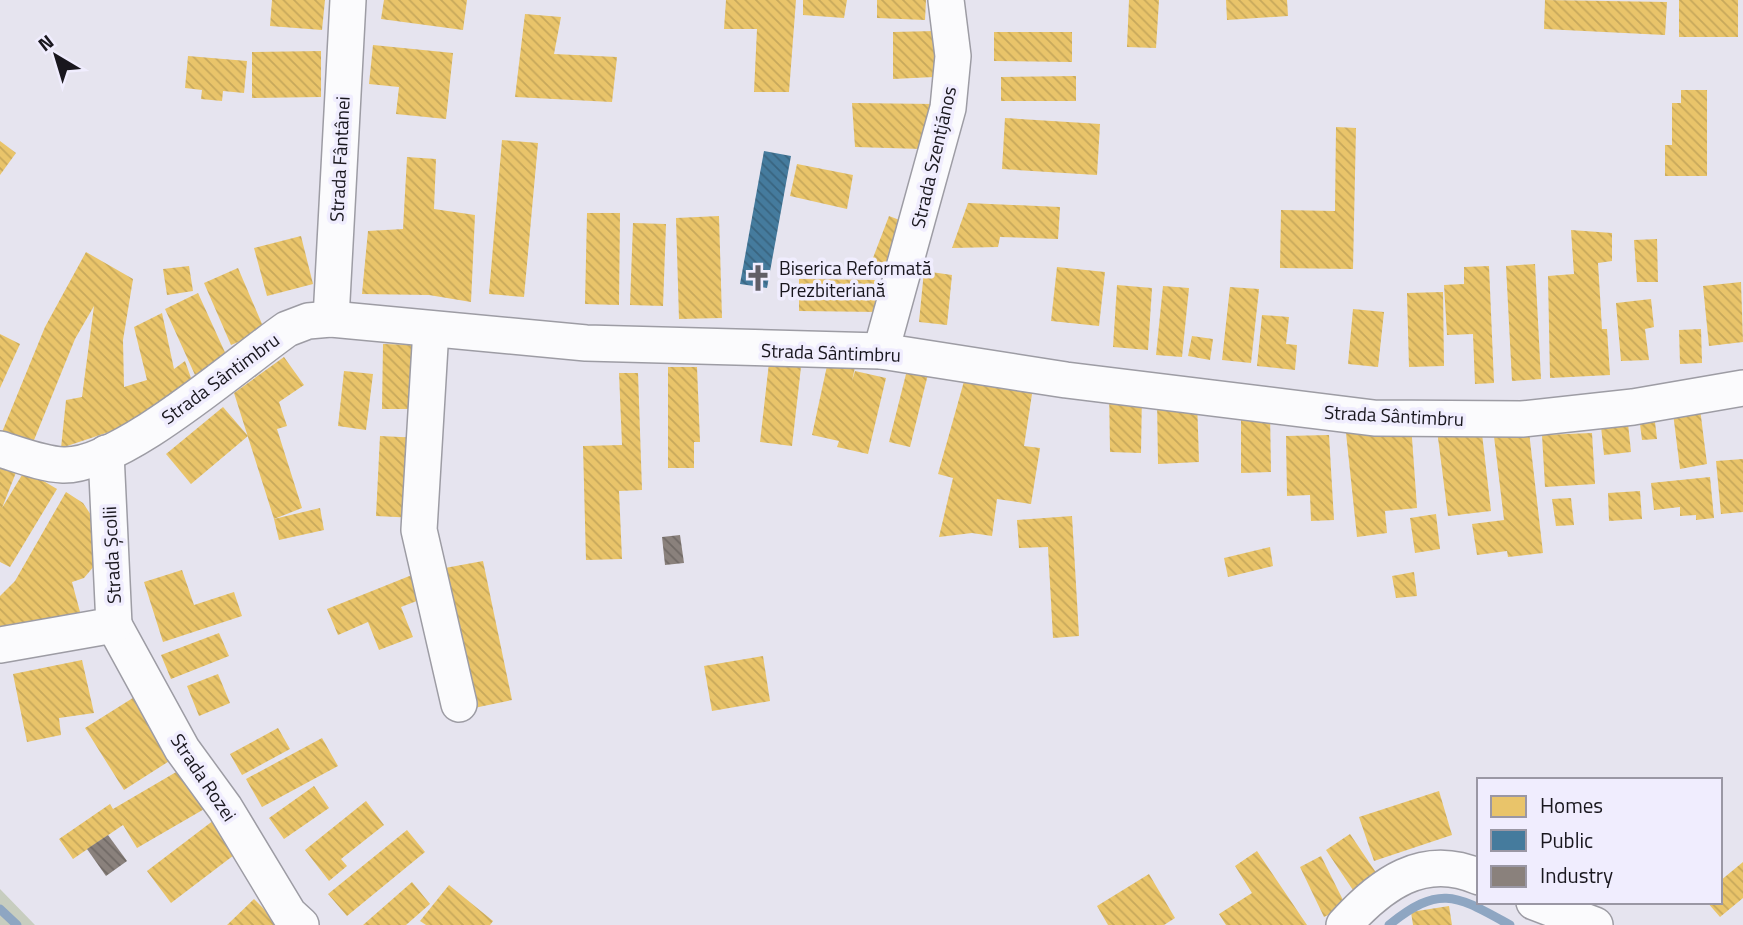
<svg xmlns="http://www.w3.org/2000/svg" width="1743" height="925" font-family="'Titillium Web',sans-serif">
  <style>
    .green { fill: #c7cdbf }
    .homes { fill: url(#homes-back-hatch) }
    .public { fill: url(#public-back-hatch) }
    .industry { fill: url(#industry-back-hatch) }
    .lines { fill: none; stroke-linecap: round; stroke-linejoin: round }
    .stream { stroke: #8ea6c2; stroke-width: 9 }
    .minor-casing { stroke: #9d9ca4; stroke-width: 38 }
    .minor { stroke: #fbfbfd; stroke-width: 35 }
    .labels { text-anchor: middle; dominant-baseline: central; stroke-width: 7; stroke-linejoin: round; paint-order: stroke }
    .street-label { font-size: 19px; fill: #19171e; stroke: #f0edfe }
    .poi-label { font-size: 19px; fill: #19171e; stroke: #f0edfe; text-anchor: start }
  </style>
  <defs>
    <pattern id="homes-back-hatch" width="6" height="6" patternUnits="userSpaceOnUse" patternTransform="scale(1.75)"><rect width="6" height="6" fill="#e9c46a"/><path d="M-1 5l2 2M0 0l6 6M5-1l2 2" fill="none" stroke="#c7a85b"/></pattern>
    <pattern id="public-back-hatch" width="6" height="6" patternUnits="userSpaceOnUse" patternTransform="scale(1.75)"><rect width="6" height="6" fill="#457b9d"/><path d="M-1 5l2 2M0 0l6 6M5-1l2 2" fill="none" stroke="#39647f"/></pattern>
    <pattern id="industry-back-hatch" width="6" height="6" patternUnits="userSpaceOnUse" patternTransform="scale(1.75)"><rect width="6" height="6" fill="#8a817c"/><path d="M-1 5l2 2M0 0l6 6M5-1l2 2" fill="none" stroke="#706965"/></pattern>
  </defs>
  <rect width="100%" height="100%" fill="#e6e4ef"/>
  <path class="green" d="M0 889 35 925H0Z"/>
  <g class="homes">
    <path d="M272 0H325L322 30 270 26Z"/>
    <path d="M384 0H467L463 30 381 19Z"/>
    <path d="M726 0H796L789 92H754L757 29H724Z"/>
    <path d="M803 0H847L844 18 803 15Z"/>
    <path d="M877 0H926L925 20 877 18Z"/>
    <path d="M1129 0H1159L1156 48 1127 47Z"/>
    <path d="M1226 0H1287L1288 16 1227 20Z"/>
    <path d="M1545 0 1667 2 1665 35 1544 29Z"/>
    <rect x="1679" y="0" width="59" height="37"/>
    <path d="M525 14 561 17 554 54 617 57 612 102 515 97Z"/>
    <path d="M935 31 934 77 893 79V32Z"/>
    <path d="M994 32H1072V62L994 61Z"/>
    <path d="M373 45 453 53 446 119 396 114 399 87 369 84Z"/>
    <path d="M321 51V97L252 98V52Z"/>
    <path d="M188 56 247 61 244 93 223 91 222 101 201 99 202 90 185 88Z"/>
    <path d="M1076 76V101H1001V77Z"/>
    <path d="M1681 90H1707V176H1665V145H1672V103H1681Z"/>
    <path d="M852 103 934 104 922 149 855 147Z"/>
    <path d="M1005 118 1100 124 1097 175 1002 169Z"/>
    <path d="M1336 127 1356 128 1353 269 1280 268 1281 210 1335 211Z"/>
    <path d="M502 140 538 143 524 297 489 294Z"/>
    <path d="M0 141 16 153 0 175Z"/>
    <path d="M407 157 436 159 434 209 475 215 471 302 429 295 362 294 368 231 403 229Z"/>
    <path d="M797 164 853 175 847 209 790 196Z"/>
    <path d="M968 203 1060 207 1058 239 1000 237 998 247 952 248Z"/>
    <path d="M587 213H620L619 305 585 304Z"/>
    <path d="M719 216 722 318 679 319 676 218Z"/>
    <path d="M889 216 910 224 891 278 868 271Z"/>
    <path d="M633 223 666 224 663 306 630 305Z"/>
    <path d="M1571 230 1612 233V261L1598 263 1602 329H1607L1610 375 1550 378 1548 276 1574 274Z"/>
    <path d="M301 236 313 284 267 296 254 248Z"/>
    <path d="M1657 239 1658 282H1637L1634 240Z"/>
    <path d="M86 252 133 279 123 340 124 387 147 380 134 327 162 313 174 369 185 361 196 392 157 416 61 448 66 400 82 397 94 306 75 339 30 450 0 437 45 327Z"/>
    <path d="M1535 264 1541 379 1512 381 1506 266Z"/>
    <path d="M189 266 193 291 167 295 163 269Z"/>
    <path d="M1489 266 1494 383 1475 384 1473 334 1447 335 1444 285 1464 284V267Z"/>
    <path d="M1057 267 1105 272 1099 326 1051 321Z"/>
    <path d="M238 268 265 331 231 345 204 283Z"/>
    <path d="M924 271 952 275 947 325 919 322Z"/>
    <path d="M799 279 879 280V312L799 311Z"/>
    <path d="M1741 282 1743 342 1709 346 1703 286Z"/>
    <path d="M1117 285 1152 288 1148 350 1113 347Z"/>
    <path d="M1163 286 1189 288 1182 357 1156 355Z"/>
    <path d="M1230 287 1259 289 1251 363 1222 360Z"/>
    <path d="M1443 292 1444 366 1409 367 1407 293Z"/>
    <path d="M198 293 228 359 195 375 165 309Z"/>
    <path d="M1651 299 1654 327 1645 329 1649 360 1621 361 1616 303Z"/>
    <path d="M1353 309 1384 312 1378 367 1348 364Z"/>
    <path d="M1262 315 1289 317 1286 344 1297 345 1295 370 1257 366Z"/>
    <path d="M1701 329 1702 363 1680 364 1679 330Z"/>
    <path d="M0 334 20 344 0 388Z"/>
    <path d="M1192 336 1213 339 1210 360 1188 356Z"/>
    <path d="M383 344 417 345 416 409H382Z"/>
    <path d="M830 352 857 358 852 381 855 371 886 378 868 454 837 447 839 441 812 435Z"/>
    <path d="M770 354 802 358 792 446 760 442Z"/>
    <path d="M284 357 304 385 279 402 287 426 277 429 302 508 274 519 234 393Z"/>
    <path d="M908 366H930L910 447 889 442Z"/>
    <path d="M668 367H697L700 442H694V468H668Z"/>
    <path d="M968 367 1034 381 1024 446 1040 448 1031 504 997 499 992 536 972 533 939 537 953 478 938 474Z"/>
    <path d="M344 371 373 374 366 430 338 426Z"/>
    <path d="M619 373H638L642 490 619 491 622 559 586 560 583 446 622 445Z"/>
    <path d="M1109 388 1142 392 1141 453 1110 452Z"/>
    <path d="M1157 399H1197L1199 462 1158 464Z"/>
    <path d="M1699 401 1707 464 1680 469 1672 405Z"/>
    <path d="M223 407 248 436 191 484 166 454Z"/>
    <path d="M1241 407 1270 411 1271 472 1241 473Z"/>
    <path d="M1627 414 1631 452 1604 455 1600 417Z"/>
    <path d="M1655 422 1657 439 1642 440 1640 424Z"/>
    <path d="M1528 423 1543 553 1508 557 1507 551 1477 555 1472 524 1504 520 1493 428Z"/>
    <path d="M1411 424 1417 508 1385 511 1387 533 1357 537 1346 433Z"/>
    <path d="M1481 425 1491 511 1448 516 1437 430Z"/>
    <path d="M1592 433 1595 484 1545 487 1542 435Z"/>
    <path d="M1329 435 1334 520 1311 521 1310 495 1287 496 1286 436Z"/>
    <path d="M380 436 421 438 416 518 376 516Z"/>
    <path d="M1743 459V512L1721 514 1716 461Z"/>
    <path d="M0 465 17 470 2 508 25 470 57 489 10 567 0 562Z"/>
    <path d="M1710 477 1714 518 1696 520V515L1680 516V507L1654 510 1651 483Z"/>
    <path d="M1640 491 1642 519 1609 521 1608 493Z"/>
    <path d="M66 492 83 503 93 518 100 559 84 578 72 582 80 612 15 632H0V596L15 581Z"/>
    <path d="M1571 498 1574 525 1556 526 1552 499Z"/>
    <path d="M320 508 324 530 279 540 274 519Z"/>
    <path d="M1436 514 1440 549 1415 553 1410 518Z"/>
    <path d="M1072 516 1079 636 1053 638 1048 547 1019 548 1017 520Z"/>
    <path d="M1270 547 1273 566 1228 577 1224 558Z"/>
    <path d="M483 561 512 700 474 708 445 568Z"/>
    <path d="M182 570 194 605 234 592 242 616 163 642 144 582Z"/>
    <path d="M1414 572 1417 596 1396 598 1392 576Z"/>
    <path d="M412 575 422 599 401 607 413 637 379 650 368 622 338 635 327 609Z"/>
    <path d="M219 633 229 656 171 679 161 655Z"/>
    <path d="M763 656 770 701 712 711 704 666Z"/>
    <path d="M82 660 94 713 59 718 61 735 27 742 13 674Z"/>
    <path d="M218 674 230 703 199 716 187 686Z"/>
    <path d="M136 696 174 758 124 790 85 728Z"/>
    <path d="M278 728 290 749 242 775 230 754Z"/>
    <path d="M322 738 338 766 262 807 246 779Z"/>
    <path d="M183 768 206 808 137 848 123 825 73 859 59 839 110 804 113 809Z"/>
    <path d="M314 786 329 808 284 839 269 818Z"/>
    <path d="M1439 791 1452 835 1374 861 1359 817Z"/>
    <path d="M366 801 384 825 341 859 347 866 329 881 305 850Z"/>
    <path d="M214 820 238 852 171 903 147 871Z"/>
    <path d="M407 830 425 852 347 916 328 894Z"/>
    <path d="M1350 834 1379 877 1355 893 1326 850Z"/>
    <path d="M1257 851 1307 925H1226L1219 914 1252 893 1235 866Z"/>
    <path d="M1321 856 1346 906 1324 917 1300 867Z"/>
    <path d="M1743 862V898L1720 917 1707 902H1720V881Z"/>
    <path d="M1149 874 1175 918 1164 925H1108L1097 906Z"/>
    <path d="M412 882 430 904 406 925H363Z"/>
    <path d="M449 885 493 921 490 925H426L420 921Z"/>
    <path d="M254 899 277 922 274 925H227Z"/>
    <path d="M1449 906 1452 925H1413L1411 912Z"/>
  </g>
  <path class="public" d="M764 151 791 156 767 288 740 284Z"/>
  <g class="industry">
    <path d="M680 535 684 563 665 565 662 537Z"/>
    <path d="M108 835 127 861 106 876 87 849Z"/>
  </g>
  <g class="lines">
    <g class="stream">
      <path d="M0 909 17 925"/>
      <path d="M1389 925C1441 883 1457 896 1510 925"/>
    </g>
    <defs>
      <g id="minor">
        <path d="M331 319 348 0"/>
        <path d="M431 329 419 530 459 704"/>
        <path d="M881 351 948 108 953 56 946 0"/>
        <path d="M0 449C20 455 42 464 63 465 121 467 238 363 287 329L308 321 331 319 586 343 881 351 1066 380 1374 418 1522 419 1633 407 1743 388"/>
        <path d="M114 625 182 749 225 808 289 914 301 925"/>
        <path d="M0 645 114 625 106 453"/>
        <path d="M1534 902 1595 925"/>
        <path d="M1344 925C1380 885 1423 852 1479 877"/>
      </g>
    </defs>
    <use href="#minor" class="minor-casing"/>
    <use href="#minor" class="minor"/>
  </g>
  <defs>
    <symbol id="church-bare" viewBox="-9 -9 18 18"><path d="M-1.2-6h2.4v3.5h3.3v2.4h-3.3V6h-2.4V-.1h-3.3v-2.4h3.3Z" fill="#615f67" stroke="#f0edfe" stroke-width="2.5" paint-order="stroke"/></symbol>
  </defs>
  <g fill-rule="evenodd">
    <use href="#church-bare" x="739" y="259" width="38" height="38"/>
  </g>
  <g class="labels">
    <g class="street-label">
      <text transform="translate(933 157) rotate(-77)">Strada Szentjános</text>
      <text transform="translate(339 159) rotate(-87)">Strada Fântânei</text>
      <text transform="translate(831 352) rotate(2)">Strada Sântimbru</text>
      <text transform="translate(220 378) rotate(-36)">Strada Sântimbru</text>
      <text transform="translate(1394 415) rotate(3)">Strada Sântimbru</text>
      <text transform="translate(111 555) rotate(-93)">Strada Școlii</text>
      <text transform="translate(204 777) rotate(56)">Strada Rozei</text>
    </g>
    <g class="poi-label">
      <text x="779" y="267">Biserica Reformată<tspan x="779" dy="22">Prezbiteriană</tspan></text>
    </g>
  </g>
  <rect x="1477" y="778" width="245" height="126" fill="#f0edfe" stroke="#9a97a4" stroke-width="2"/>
  <rect x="1491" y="796" width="35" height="21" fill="#e9c46a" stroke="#9a97a4" stroke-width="2"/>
  <text x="1540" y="813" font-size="21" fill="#19171e">Homes</text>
  <rect x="1491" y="830" width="35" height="21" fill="#457b9d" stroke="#9a97a4" stroke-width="2"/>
  <text x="1540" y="848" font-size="21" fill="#19171e">Public</text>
  <rect x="1491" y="866" width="35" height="21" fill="#8a817c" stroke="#9a97a4" stroke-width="2"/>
  <text x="1540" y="883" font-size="21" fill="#19171e">Industry</text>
  <g transform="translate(56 56) rotate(322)" stroke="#f0edfe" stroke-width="5" paint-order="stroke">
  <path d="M0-5L12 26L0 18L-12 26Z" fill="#19171e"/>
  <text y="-10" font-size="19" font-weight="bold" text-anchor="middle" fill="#19171e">N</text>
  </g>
</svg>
